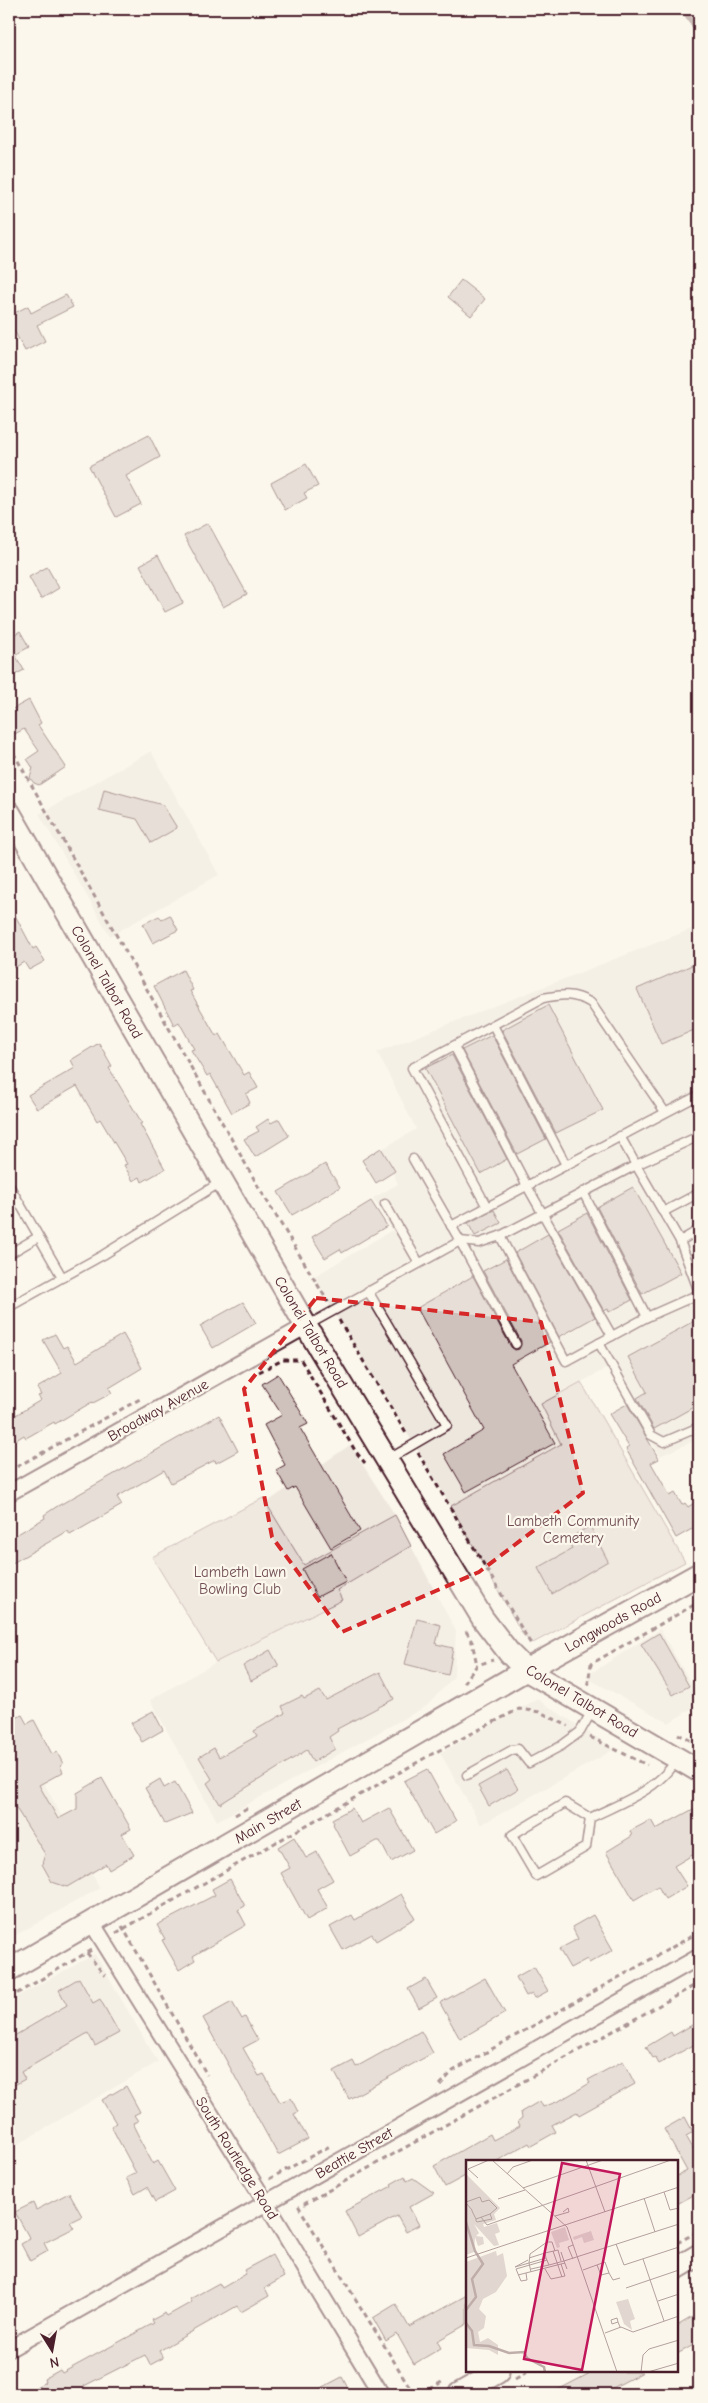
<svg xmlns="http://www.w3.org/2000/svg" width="708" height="2403" font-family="'Comic Neue',sans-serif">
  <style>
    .built { fill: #eee7de }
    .green { fill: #e2d7d0; stroke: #967b7e }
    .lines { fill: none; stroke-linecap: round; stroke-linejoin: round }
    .stream { stroke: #907477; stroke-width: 5 }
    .building { fill: #cfc2bc; stroke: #4a1f2b }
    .lane-casing { stroke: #4a1f2b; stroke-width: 11 }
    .street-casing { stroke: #4a1f2b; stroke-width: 19 }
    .secondary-casing { stroke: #4a1f2b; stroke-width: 25 }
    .path { stroke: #4a1f2b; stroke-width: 3; stroke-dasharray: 5 4; stroke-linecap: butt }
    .lane { stroke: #fbf7ec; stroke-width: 8 }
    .street { stroke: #fbf7ec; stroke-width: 15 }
    .secondary { stroke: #fbf7ec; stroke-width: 21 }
    .marked { fill: none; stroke: #d62828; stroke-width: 4; stroke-dasharray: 10 6; stroke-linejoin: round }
    .labels { text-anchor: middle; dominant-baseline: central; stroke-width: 4.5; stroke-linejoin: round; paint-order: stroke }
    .street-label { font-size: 15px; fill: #4a1f2b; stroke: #fbf7ec }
    .park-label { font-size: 15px; fill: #704d54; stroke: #fbf7ec }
    .inset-river { fill: none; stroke: #bfadaa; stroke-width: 2.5 }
    .inset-road { fill: none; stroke: #b4a19f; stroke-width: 1 }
    .view { fill: #c2185b; fill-opacity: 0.15; stroke: #c2185b; stroke-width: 2.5 }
    .inset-edge { fill: none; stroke: #4a1f2b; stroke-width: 2.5 }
  </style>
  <rect width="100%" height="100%" fill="#fbf7ec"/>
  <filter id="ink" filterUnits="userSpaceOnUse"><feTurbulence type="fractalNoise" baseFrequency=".02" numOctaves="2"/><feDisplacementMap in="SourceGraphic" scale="10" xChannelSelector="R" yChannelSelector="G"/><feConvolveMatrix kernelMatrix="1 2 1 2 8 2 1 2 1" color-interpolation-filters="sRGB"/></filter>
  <g filter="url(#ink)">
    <g class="built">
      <path d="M151 751 219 875 110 936 39 814Z"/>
      <path d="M699 926V1439L660 1456 609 1367 542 1404 562 1444 451 1506 313 1277 392 1230 373 1198 398 1184 382 1149 416 1129 377 1052Z"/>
      <path d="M350 1445 395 1515 304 1565 266 1503Z"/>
      <path d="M411 1546 456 1631 454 1677 427 1706 217 1821 150 1700 216 1662 342 1600 336 1590Z"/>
      <path d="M660 1629 699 1697V1704L669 1723 585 1677Z"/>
      <path d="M537 1699 615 1749 481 1825 440 1753Z"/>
      <path d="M9 1717 100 1888 9 1939Z"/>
      <path d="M95 1954 158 2062 15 2146 9 2135V2001Z"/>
    </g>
    <g class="green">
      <path d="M581 1382 685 1562 533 1643 523 1635 451 1506 561 1444 541 1404Z"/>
      <path d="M263 1498 304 1565 395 1515 411 1546 337 1590 342 1600 216 1662 152 1557Z"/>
    </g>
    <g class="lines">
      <path class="stream" d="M683 9 699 33"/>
    </g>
    <g class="building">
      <path d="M461 280 485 299 471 316 448 297Z"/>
      <path d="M66 295 73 307 37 325 45 341 25 351 9 321V316L28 306 31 313Z"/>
      <path d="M149 435 160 457 126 476 141 504 116 517 89 466Z"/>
      <path d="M306 464 318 486 304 493 307 498 285 510 271 483Z"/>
      <path d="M208 523 247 594 223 607 184 536Z"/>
      <path d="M158 555 183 603 165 612 140 565Z"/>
      <path d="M47 567 59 588 41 599 29 577Z"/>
      <path d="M20 631 29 647 15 655 24 670 9 678V638Z"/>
      <path d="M29 700 41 723 38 725 66 767 39 785 34 783 30 778 33 768 27 759 39 751 24 729 9 737V711Z"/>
      <path d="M104 789 163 805 177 828 151 843 137 819 99 810Z"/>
      <path d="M9 904 33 949 36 947 45 961 29 970 24 962 14 968 9 960Z"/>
      <path d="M170 915 178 930 153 943 143 924 159 916 162 919Z"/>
      <path d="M699 962V1028L661 1044 637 989Z"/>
      <path d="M183 970 193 990 190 991 216 1036 220 1034 244 1075 249 1072 258 1088 246 1094 250 1103 232 1113 210 1074 207 1076 191 1050 194 1049 179 1022 174 1025 154 986Z"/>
      <path d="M548 1005 603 1110 556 1133 502 1030Z"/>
      <path d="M492 1035 546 1139 517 1154 462 1050Z"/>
      <path d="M99 1043 112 1066 109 1068 142 1123 140 1124 165 1169 142 1182 140 1177 133 1181 124 1165 127 1164 100 1119 97 1121 77 1086 37 1109 28 1095 75 1068 71 1060Z"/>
      <path d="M452 1055 507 1159 481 1174 425 1068Z"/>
      <path d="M268 1119 271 1123 279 1119 289 1136 255 1157 244 1139 259 1131 256 1127Z"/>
      <path d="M381 1148 395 1171 376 1183 362 1160Z"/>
      <path d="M325 1164 340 1187 292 1215 278 1192Z"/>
      <path d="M633 1187 681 1273 642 1294 597 1207Z"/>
      <path d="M371 1201 387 1226 342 1253 340 1249 325 1258 312 1237Z"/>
      <path d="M494 1210 501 1223 475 1236 468 1223Z"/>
      <path d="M587 1213 632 1300 609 1312 608 1309 604 1311 558 1229Z"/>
      <path d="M548 1234 595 1317 559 1337 515 1253Z"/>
      <path d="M506 1259 550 1342 511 1364 555 1443 466 1492 444 1454 484 1430 417 1308 473 1276 511 1347 515 1350 519 1349 521 1341 483 1271Z"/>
      <path d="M243 1302 256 1323 213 1348 200 1326Z"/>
      <path d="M694 1321 699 1331V1404L654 1429 637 1398 647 1392 628 1357Z"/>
      <path d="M55 1334 63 1348 67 1346 77 1362 123 1334 142 1368 109 1388 112 1393 93 1403 92 1402 55 1424 54 1422 26 1438 24 1435 16 1440 9 1427V1419L41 1400 38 1396 41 1395 37 1388 62 1373 43 1340Z"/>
      <path d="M278 1374 308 1424 300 1428 360 1531 331 1548 295 1487 288 1491 276 1470 285 1465 264 1425 282 1415 262 1384Z"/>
      <path d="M627 1404 659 1459 651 1463 670 1496 675 1493 682 1505 685 1503 688 1507 699 1500V1525L676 1538 626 1449 629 1447 609 1414Z"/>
      <path d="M219 1415 238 1451 216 1463 215 1460 171 1483 164 1470 117 1497 122 1505 70 1535 68 1531 9 1565V1539L45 1518 44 1515 56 1507Z"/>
      <path d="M590 1526 608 1561 552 1594 538 1568 572 1549 568 1539Z"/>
      <path d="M331 1553 346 1582 317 1597 302 1569Z"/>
      <path d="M417 1619 441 1625 436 1644 453 1648 448 1675 405 1664Z"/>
      <path d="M659 1633 689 1686 673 1695 641 1644Z"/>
      <path d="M270 1650 279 1666 251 1681 243 1666Z"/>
      <path d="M380 1672 394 1699 337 1729 338 1731 329 1737 335 1749 313 1762 307 1750 220 1804 207 1783 212 1779 199 1757 214 1748 219 1757 257 1736 254 1731 285 1713 282 1706 302 1696 304 1699 320 1691 326 1700Z"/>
      <path d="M153 1711 163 1730 142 1742 131 1723Z"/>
      <path d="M22 1715 27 1724 34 1720 52 1754 57 1752 63 1764 60 1766 63 1772 39 1785 58 1819 77 1809V1793L102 1778 131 1829 122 1834 134 1855 109 1870 106 1864 67 1887 52 1882 42 1864 45 1854 9 1797V1722Z"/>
      <path d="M427 1769 456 1821 434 1834 404 1781Z"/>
      <path d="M507 1770 518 1789 489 1806 478 1786Z"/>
      <path d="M160 1779 164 1788 175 1782 192 1813 165 1824 145 1788Z"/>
      <path d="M699 1806V1851L674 1866 687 1886 665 1899 658 1886 634 1900 606 1852 632 1836 630 1831 651 1820 656 1829Z"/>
      <path d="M352 1808 361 1823 389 1808 413 1850 391 1862 380 1841H377L350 1856 333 1824 334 1823 332 1819Z"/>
      <path d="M294 1837 306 1858 317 1852 333 1880 317 1889 328 1908 307 1920 281 1873 290 1868 278 1847Z"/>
      <path d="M230 1879 245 1906 238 1910 246 1925 193 1956 195 1960 179 1970 162 1940 165 1939 157 1925 215 1895 212 1889Z"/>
      <path d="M401 1894 415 1918 376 1941 372 1934 343 1950 330 1927 352 1915 355 1920Z"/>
      <path d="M593 1915 613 1950 589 1963 587 1959 570 1968 559 1949 578 1939 572 1927Z"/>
      <path d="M534 1967 548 1991 535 1998 532 1993 526 1996 516 1977Z"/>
      <path d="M79 1978 93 2003 100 1999 119 2033 95 2046 88 2033 21 2072 25 2079 9 2088V2039L67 2005 59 1990Z"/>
      <path d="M485 1978 505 2013 460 2039 440 2003Z"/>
      <path d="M426 1979 437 1998 419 2008 408 1989Z"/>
      <path d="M232 2002 242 2019 245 2017 258 2040 243 2048 259 2076 264 2074 280 2102 291 2098 298 2112 294 2114 308 2139 278 2155 203 2018Z"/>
      <path d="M699 2021V2042L659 2064 655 2057 653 2058 646 2047 671 2032 673 2036Z"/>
      <path d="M421 2031 433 2053 349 2099 334 2071 353 2061 356 2067Z"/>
      <path d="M623 2061 635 2084 579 2115 577 2112 552 2125 556 2132 531 2146 529 2143 495 2162H467V2175L445 2187 434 2166 490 2134 493 2140 520 2126 518 2121 522 2118 521 2112 540 2101 543 2107 559 2101 590 2083 588 2080Z"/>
      <path d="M126 2086 140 2112 134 2115 138 2121 133 2123 140 2137 139 2138 153 2164 158 2161 175 2191 155 2202 147 2187 135 2194 126 2178 136 2173 111 2126 116 2123 102 2100Z"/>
      <path d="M685 2117 693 2132 686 2136 699 2159V2192L677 2204V2176L687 2171 664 2129Z"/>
      <path d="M405 2176 407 2181 413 2178 434 2193 409 2207 419 2225 406 2232 397 2216 358 2237 345 2211 392 2186 391 2184Z"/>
      <path d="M69 2193 82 2216 70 2222 74 2228 44 2243 48 2251 30 2261 21 2244 30 2239 15 2212 33 2203 36 2210Z"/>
      <path d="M272 2255 284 2277 265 2288 269 2296 241 2312 237 2306 186 2335 159 2351 163 2358 150 2365 145 2355 84 2386 88 2394H23L45 2382 44 2379 60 2370 62 2373 154 2323 152 2320 165 2313 167 2316 192 2302 190 2299 219 2283 222 2288 246 2274 244 2270Z"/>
      <path d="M467 2295V2324L437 2341 441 2348 414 2364 397 2334 386 2341 373 2318 396 2304 409 2327Z"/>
      <path d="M699 2313V2342L677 2354V2326Z"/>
      <path d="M592 2372H643L601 2394H550Z"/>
      <path d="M342 2377 351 2394H310Z"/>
    </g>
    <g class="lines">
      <defs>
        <g id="lane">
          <path d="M493 1025 566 1165"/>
          <path d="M454 1046 527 1186 612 1336"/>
          <path d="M620 1136 636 1165 699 1136"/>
          <path d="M9 1185 62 1277"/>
          <path d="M583 1192 647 1317"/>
          <path d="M385 1204 419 1263"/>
          <path d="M487 1207 412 1068 543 998C562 994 574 993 591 1003L665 1112"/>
          <path d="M663 1212 699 1193"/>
          <path d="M451 1226 699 1095"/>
          <path d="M500 1236 566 1361 647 1317 699 1294"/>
          <path d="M460 1241 479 1243 500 1236 636 1165 680 1241 699 1230"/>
          <path d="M460 1241 516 1344"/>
          <path d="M680 1241 699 1292"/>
          <path d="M9 1254 38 1237"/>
          <path d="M368 1291 447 1425 387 1460"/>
          <path d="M9 1307 103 1255 221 1182"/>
          <path d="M308 1325 460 1241 413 1159"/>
          <path d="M599 1343 651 1435 664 1442 699 1427"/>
          <path d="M467 1775 512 1750 518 1749 529 1763 561 1746 580 1732 592 1711"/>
          <path d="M590 1818 586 1847 536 1876 512 1835 565 1803 590 1818C622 1802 657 1791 676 1760"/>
        </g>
        <g id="street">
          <path d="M9 1493 306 1326"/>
          <path d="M92 1923 266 2203 381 2394"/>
          <path d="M9 2349 699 1957"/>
        </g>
        <g id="secondary">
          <path d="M9 812 306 1326 483 1619 510 1654 526 1670 699 1771"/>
          <path d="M9 1970 526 1670 699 1574"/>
          <path d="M677 2268 699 2255"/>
          <path d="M459 2394 498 2372"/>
        </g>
      </defs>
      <use href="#lane" class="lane-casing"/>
      <use href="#street" class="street-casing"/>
      <use href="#secondary" class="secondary-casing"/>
      <g class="path">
        <path d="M9 745 258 1186 328 1302"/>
        <path d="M339 1320 407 1435"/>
        <path d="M259 1372 283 1360H301L356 1452 365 1463"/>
        <path d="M418 1453 532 1646"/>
        <path d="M9 1471 140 1399"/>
        <path d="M466 1631 472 1642 477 1665"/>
        <path d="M464 1683 477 1665 493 1660"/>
        <path d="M590 1684 588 1683 591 1664 699 1602"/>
        <path d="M678 1734 699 1745"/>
        <path d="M590 1737 647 1765"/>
        <path d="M235 1815 247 1808"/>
        <path d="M122 1926 207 2075"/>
        <path d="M116 1933 432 1754 519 1709 540 1712 568 1726"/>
        <path d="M87 1953 105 1976"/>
        <path d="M9 1998 93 1949"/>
        <path d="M440 2085 453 2071 699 1932"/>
        <path d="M269 2179 330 2146"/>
        <path d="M677 2243 699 2231"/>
        <path d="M515 2379 527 2372"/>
        <path d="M414 2394 299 2207 699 1983"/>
        <path d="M422 2394 445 2380"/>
      </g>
      <use href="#lane" class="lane"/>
      <use href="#street" class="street"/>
      <use href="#secondary" class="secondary"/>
    </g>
  </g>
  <path d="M0 0H708V2403H0ZM316 1298 541 1322 583 1493 479 1572 342 1632 272 1537 244 1389Z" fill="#fbf7ec" fill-opacity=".55" fill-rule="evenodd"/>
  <path class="marked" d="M316 1298 541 1322 583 1493 479 1572 342 1632 272 1537 244 1389Z"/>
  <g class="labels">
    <g class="street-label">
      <text transform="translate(107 982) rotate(60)">Colonel Talbot Road</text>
      <text transform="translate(311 1332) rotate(59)">Colonel Talbot Road</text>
      <text transform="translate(158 1410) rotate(-29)">Broadway Avenue</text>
      <text transform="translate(613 1622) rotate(-29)">Longwoods Road</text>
      <text transform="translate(582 1701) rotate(31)">Colonel Talbot Road</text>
      <text transform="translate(268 1821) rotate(-30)">Main Street</text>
      <text transform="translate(354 2153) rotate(-30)">Beattie Street</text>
      <text transform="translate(237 2158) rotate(58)">South Routledge Road</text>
    </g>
    <g class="park-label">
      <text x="573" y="1521">Lambeth Community<tspan x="573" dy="17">Cemetery</tspan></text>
      <text x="240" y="1572">Lambeth Lawn<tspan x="240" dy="17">Bowling Club</tspan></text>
    </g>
  </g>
  <g transform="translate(466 2160)">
    <rect width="212" height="212" fill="#fbf7ec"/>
    <path d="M0 14 34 48 28 54 30 60 17 64 18 67 31 63 34 72 29 74 33 85 28 86 8 64 13 73 10 76 17 77 18 84 12 86 9 77 8 92 0 95ZM99 67 103 80 93 83 94 87 91 88 85 72ZM125 71 128 80 118 83 116 77 108 80 107 77ZM30 91 31 96 37 93 41 116 30 132 17 139 13 149 20 156 18 168 12 172 14 182 22 178 32 185V195L23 190 0 188V102ZM162 139 169 159 164 161 166 170 158 164 150 142Z" fill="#e2d7d0"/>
    <path class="inset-river" d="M0 62 9 91 17 104 6 119 10 137 0 150M0 163 6 171 8 185 23 186 43 193 58 192 61 198 78 207 79 212"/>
    <path class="inset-road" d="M26 0 101 67 151 212M120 0 139 52M41 14 47 7 67 0M12 18 2 9 23 0M57 28 137 0M198 32 204 50 213 48M178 38 189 72M32 39 59 30M0 42 14 37 16 42 23 40 31 48 24 54M0 43 6 50V51L10 59V61L11 62 26 59 24 54 10 59M89 56 103 52 102 48 97 52M15 57 21 65 205 0M150 84 158 105 213 87M87 91 96 117M0 98 213 27M63 98 79 93M80 98 79 93 92 90 95 101M107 99 102 87 107 85M177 99 198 161M62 100 49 107 63 103 64 94 81 82H86L89 91M65 109 83 105M79 109 85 119 99 116 95 104M101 109 98 101 213 64M117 110 139 102 143 113 135 115 131 105M65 112 63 103 80 98 83 105 98 101 95 92M60 113 61 120 55 121 50 109 81 100M143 113 147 120 154 118M52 115 99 103M160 128 213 110M192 141 213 134M152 162 146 164 145 160 151 158 152 162 154 167V168M139 173 155 167 167 172 213 156M175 212 177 195 183 189 213 180M182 212 213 203"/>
    <path class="view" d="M96 3 154 14 116 210 58 199Z"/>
    <rect width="212" height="212" class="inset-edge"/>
  </g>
  <rect width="708" height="2403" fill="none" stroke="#fbf7ec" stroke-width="30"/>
  <rect x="15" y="15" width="678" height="2373" fill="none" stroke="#4a1f2b" stroke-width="2" filter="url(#ink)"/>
  <g transform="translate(52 2350) rotate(169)" stroke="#fbf7ec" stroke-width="4" paint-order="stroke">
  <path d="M0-4L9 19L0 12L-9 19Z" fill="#4a1f2b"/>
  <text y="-8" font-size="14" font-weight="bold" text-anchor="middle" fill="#4a1f2b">N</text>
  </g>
</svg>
